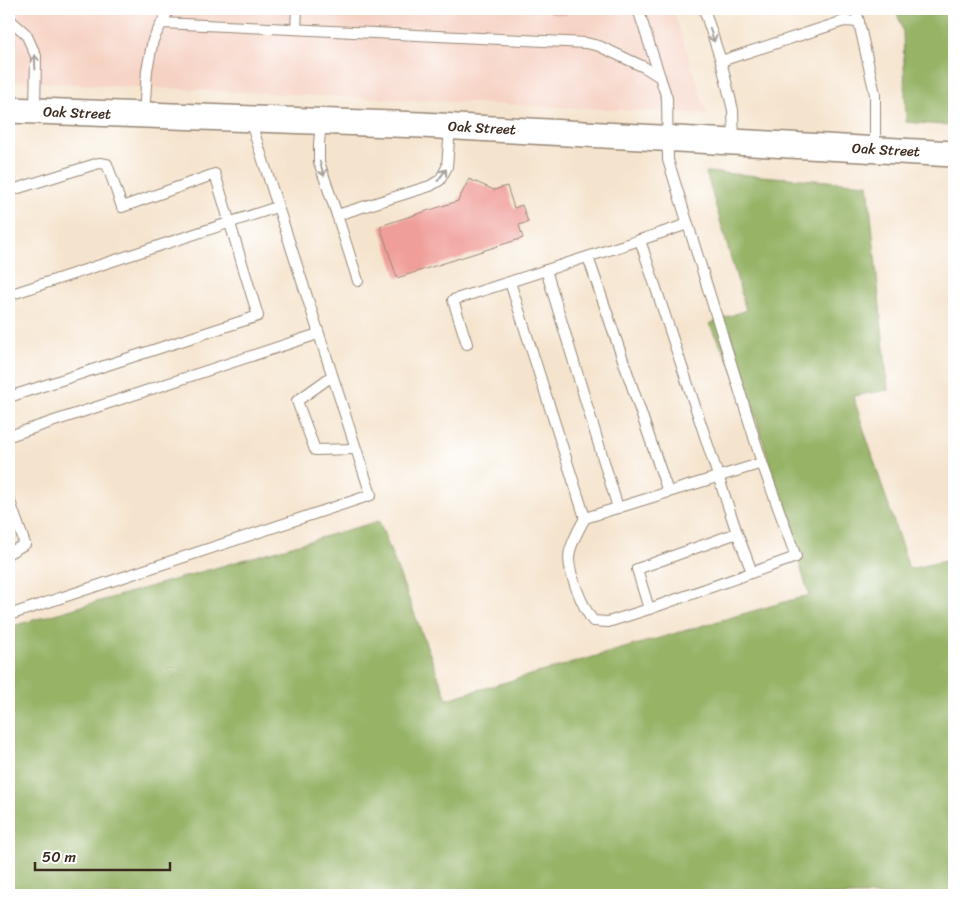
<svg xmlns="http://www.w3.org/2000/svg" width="963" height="904" font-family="Sriracha,sans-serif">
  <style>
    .built { fill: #f6d2c3 }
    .forest { fill: #96b366; stroke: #686e42 }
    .building { fill: #f09e99 }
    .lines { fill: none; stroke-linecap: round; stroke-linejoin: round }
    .service-casing { stroke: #988776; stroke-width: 12 }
    .tertiary-casing { stroke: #988776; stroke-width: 28 }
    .service { stroke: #fff; stroke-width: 10 }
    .tertiary { stroke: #fff; stroke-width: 25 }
    .oneway { stroke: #a79f9a }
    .labels { text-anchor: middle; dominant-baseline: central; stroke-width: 4.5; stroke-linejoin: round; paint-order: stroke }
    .street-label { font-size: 14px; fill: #3b2a1e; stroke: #fff }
  </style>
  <rect width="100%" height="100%" fill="#fff"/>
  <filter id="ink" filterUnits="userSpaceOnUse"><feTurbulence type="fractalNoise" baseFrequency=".02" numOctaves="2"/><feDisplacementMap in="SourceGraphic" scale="10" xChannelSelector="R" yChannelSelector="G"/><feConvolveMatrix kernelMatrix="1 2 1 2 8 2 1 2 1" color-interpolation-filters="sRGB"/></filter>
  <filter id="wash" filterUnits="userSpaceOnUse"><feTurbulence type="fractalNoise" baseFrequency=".0096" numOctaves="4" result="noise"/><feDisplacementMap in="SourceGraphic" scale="20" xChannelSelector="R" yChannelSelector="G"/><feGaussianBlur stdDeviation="1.12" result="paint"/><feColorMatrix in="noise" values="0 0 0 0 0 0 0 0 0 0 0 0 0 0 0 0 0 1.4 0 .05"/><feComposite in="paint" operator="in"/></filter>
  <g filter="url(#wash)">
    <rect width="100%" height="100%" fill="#f5e4cd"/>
    <path class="built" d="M9 9H673L707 114 9 81Z"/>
    <g class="forest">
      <path d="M896 9H954V126L906 122 903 32Z"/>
      <path d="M706 172 868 184 888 390 853 396 909 569 954 559V895H9V627L379 521 447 699 809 595 752 405 709 324 746 310Z"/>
    </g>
    <g id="blocks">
      <g class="building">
        <path d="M547 9H585L582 11H571L566 15 553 14Z"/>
        <path d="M469 179 494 190 507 186 514 208 522 205 528 222 519 225 523 238 397 278 380 226 458 201Z"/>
      </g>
    </g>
  </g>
  <g filter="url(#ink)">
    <use href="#blocks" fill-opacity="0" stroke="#988776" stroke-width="1"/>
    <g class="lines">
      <defs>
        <g id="service">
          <path d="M638 9 660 77"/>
          <path d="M704 9 721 61 733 110 734 142"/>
          <path d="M856 9 875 94V149"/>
          <path d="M9 19 26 34 36 56 35 110"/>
          <path d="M162 23 586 43 599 46 644 67 660 77 667 98 668 160 762 463 796 557 649 609 637 569 737 533 752 572"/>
          <path d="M296 29 297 9"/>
          <path d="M721 61 844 21 859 22"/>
          <path d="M144 115 147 70 153 40 169 9"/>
          <path d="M321 122 319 144V162L337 215 430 186 440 180 447 167 450 127"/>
          <path d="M9 191 99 163 107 164 122 207 215 174 258 316 9 397"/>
          <path d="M337 215 358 281"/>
          <path d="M688 224 640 240 737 533"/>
          <path d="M588 257 668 492"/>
          <path d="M546 270 618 508"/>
          <path d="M510 282 585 518 762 463"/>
          <path d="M9 295 277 207"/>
          <path d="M467 344 453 300 640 240"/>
          <path d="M332 376 297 401 315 450 356 449"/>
          <path d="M9 436 318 334"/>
          <path d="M9 499 25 544 9 553"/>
          <path d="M585 518C579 529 573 539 570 551 565 568 583 607 593 621L608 622 649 609"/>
          <path d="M9 611 12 614 371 495 250 120"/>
        </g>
        <path id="tertiary" d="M9 110 421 125 954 154"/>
      </defs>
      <use href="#service" class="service-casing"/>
      <use href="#tertiary" class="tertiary-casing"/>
      <use href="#service" class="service"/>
      <use href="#tertiary" class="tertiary"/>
    </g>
    <defs><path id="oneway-shaft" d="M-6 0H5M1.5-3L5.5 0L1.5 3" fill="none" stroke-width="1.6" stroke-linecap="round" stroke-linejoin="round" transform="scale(1.25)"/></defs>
    <g class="oneway">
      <use href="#oneway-shaft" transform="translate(712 35) rotate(72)"/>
      <use href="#oneway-shaft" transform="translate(35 62) rotate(-93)"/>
      <use href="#oneway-shaft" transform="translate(322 169) rotate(73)"/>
      <use href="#oneway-shaft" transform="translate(442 175) rotate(-54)"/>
    </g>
  </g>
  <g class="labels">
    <g class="street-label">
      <text transform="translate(77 113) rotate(2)">Oak Street</text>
      <text transform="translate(482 128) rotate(3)">Oak Street</text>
      <text transform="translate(886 150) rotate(3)">Oak Street</text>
    </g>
  </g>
  <rect width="963" height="904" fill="none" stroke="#fff" stroke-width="30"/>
  <path d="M35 862v8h135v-8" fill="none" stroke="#3b2a1e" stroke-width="2.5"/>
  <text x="42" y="862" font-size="15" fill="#3b2a1e" stroke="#ffffff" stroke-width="4" paint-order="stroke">50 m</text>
</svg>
